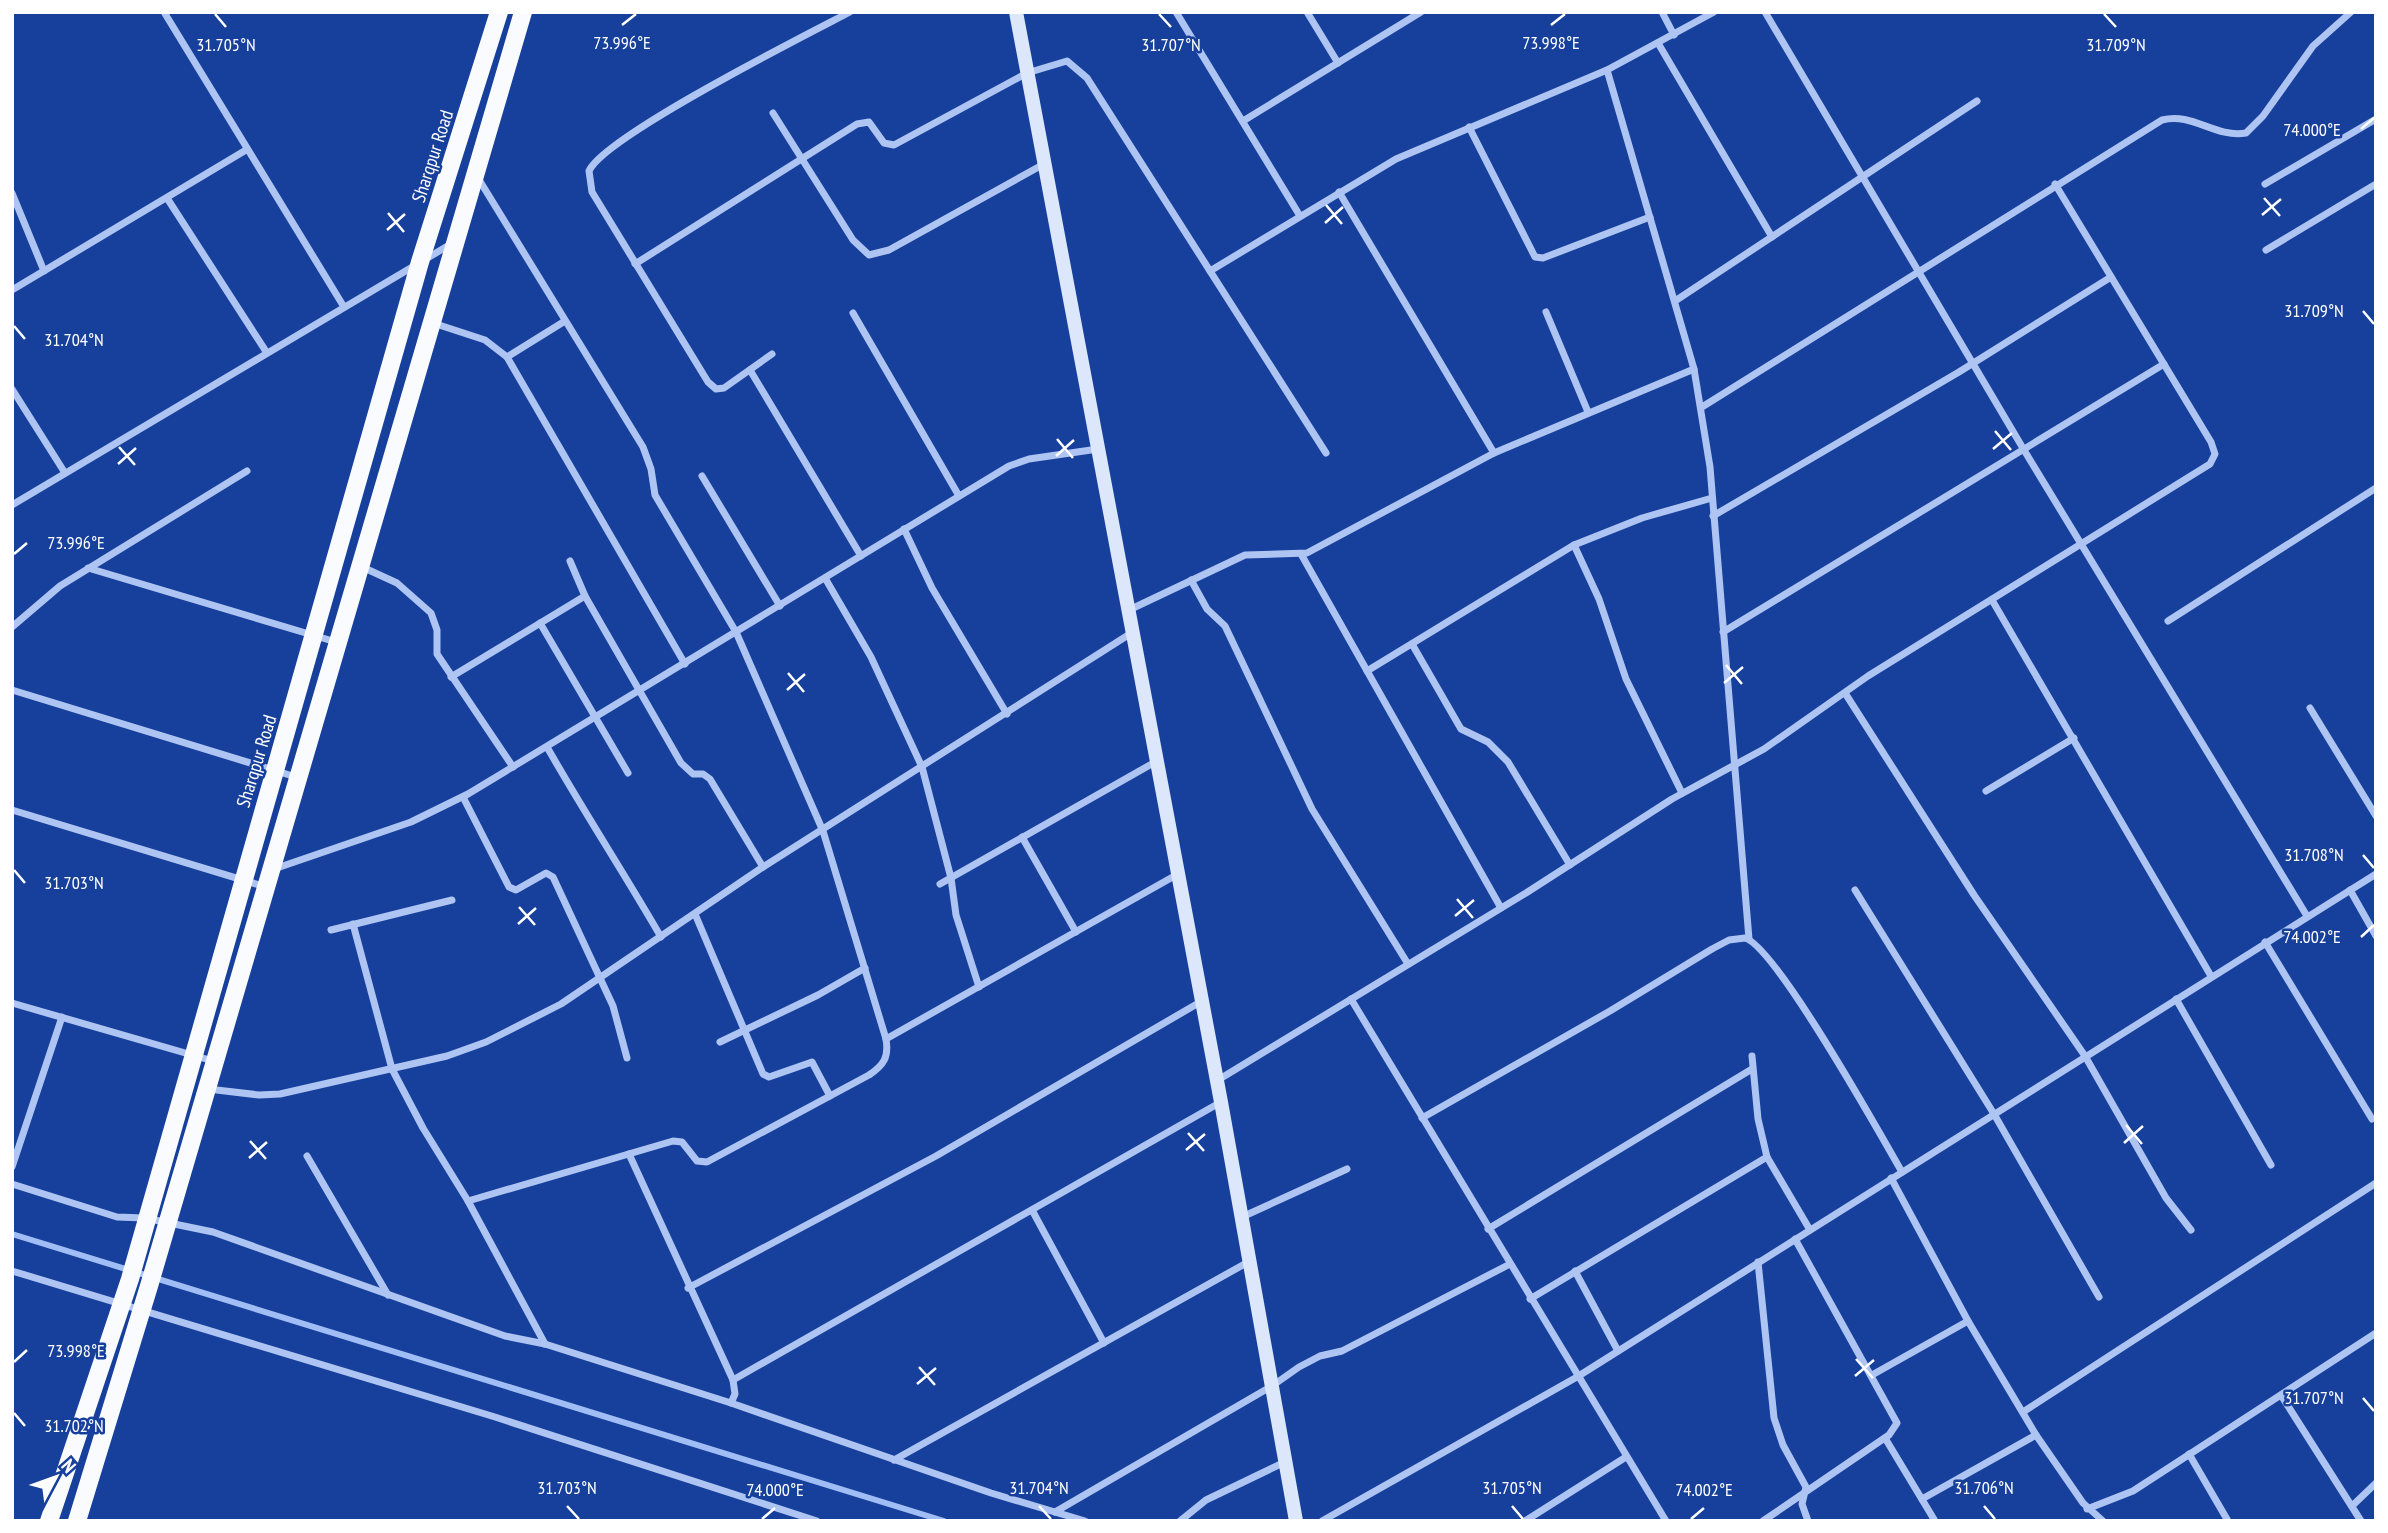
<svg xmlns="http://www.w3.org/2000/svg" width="2388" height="1533" font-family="'PT Sans Narrow',sans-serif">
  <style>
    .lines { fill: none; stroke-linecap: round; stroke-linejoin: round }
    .stream { stroke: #a1bdf5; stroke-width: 6 }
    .street { stroke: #aec4f2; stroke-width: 7 }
    .secondary { stroke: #dde7fc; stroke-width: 14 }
    .primary { stroke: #f9fbff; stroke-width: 18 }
    .ticks { fill: none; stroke: #fff; stroke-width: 2.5 }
    .labels { text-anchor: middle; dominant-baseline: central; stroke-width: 5; stroke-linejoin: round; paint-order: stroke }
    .street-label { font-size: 19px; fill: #fff; stroke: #17409c }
    .ticks-label { font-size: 18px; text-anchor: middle; fill: #fff; stroke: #17409c; stroke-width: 5; stroke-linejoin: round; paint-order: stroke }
  </style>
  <rect width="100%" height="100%" fill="#17409c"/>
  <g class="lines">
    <path class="stream" d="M12 1234 944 1521"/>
    <g class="street">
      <path d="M164 12 344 307"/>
      <path d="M1176 12 1300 216"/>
      <path d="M1307 12 1338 63"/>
      <path d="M1662 12 1674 35"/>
      <path d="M1765 12 2024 450 2307 916"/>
      <path d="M1658 43 1772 237"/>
      <path d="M1607 70 1694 369 1710 467 1749 939"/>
      <path d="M773 113 853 240 869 255 889 250 1044 164"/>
      <path d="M1243 121 1421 12"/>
      <path d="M1469 127 1535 257 1543 258 1650 217"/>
      <path d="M2265 184 2376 119"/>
      <path d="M1339 192 1494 453"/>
      <path d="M12 193 44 271"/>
      <path d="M167 198 267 353"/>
      <path d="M2266 250 2376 184"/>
      <path d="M635 264 857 124 869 122 884 143 894 145 1027 73 1067 61 1087 78 1326 453"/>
      <path d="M1210 271 1396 159 1607 70 1714 12"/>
      <path d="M12 290 246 150"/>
      <path d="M1675 301 1977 101"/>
      <path d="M1546 312 1588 412"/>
      <path d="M853 313 959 496"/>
      <path d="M433 323 485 340 507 357 685 664"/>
      <path d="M772 354 724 388 716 389 708 382 592 192 589 171C605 136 806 35 850 12"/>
      <path d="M507 357 565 321"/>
      <path d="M750 370 861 556"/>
      <path d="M12 389 65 473"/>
      <path d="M1702 407 2162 120C2193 112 2214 138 2246 133L2263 116 2313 46 2351 12"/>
      <path d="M702 476 780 606"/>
      <path d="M12 505 451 244"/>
      <path d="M1713 516 1959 372 2111 277"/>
      <path d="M904 529 932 588 1007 714"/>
      <path d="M1574 545 1599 599 1626 679 1682 793"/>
      <path d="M1301 554 1501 908"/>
      <path d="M570 561 585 596 681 763 693 774H703L710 779 763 867"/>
      <path d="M360 566 397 583 431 613 437 630V654L513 767"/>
      <path d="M88 568 336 642"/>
      <path d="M825 578 871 657 922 767 951 878 956 915 979 987"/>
      <path d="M1191 580 1207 609 1225 626 1312 809 1408 964"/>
      <path d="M1992 600 2211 976"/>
      <path d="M1129 610 1245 555 1307 553 1494 453 1694 369"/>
      <path d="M2168 621 2376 488"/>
      <path d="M540 623 628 773"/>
      <path d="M12 627 60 586 247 471"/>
      <path d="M1723 632 2164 364"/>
      <path d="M1412 644 1461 729 1488 742 1508 762 1570 865"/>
      <path d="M1367 671 1574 545 1642 518 1712 498"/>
      <path d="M451 677 585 596"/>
      <path d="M12 690 296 777"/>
      <path d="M1845 693 1974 895 2085 1056 2166 1198 2191 1230"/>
      <path d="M2310 708 2376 816"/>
      <path d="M547 747C584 812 624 873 661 937"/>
      <path d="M1986 791 2074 738"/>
      <path d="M463 797 509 887 516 890 546 873 553 877 613 1006 627 1058"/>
      <path d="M12 810 266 887"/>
      <path d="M1022 837 1076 932"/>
      <path d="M274 869 411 822 468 794 1009 466 1029 459 1098 449"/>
      <path d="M940 884 1157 761"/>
      <path d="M1855 890 1994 1114 2099 1297"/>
      <path d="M2350 890 2376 936"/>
      <path d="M695 914 763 1074 769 1077 812 1062 830 1096"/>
      <path d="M353 924 392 1069 423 1128 468 1201 545 1344"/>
      <path d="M331 930 452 900"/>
      <path d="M2265 942 2372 1119"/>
      <path d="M1351 999 1666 1521"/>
      <path d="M2176 999 2271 1165"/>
      <path d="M12 1003 213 1061"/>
      <path d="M886 1039 1178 874"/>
      <path d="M720 1042 818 995 865 968"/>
      <path d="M1752 1056 1758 1119 1767 1157 1810 1230"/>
      <path d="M1218 1080 1526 893 1672 799 1764 749 1868 676 2210 464 2215 454 2211 442 2055 184"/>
      <path d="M208 1089 259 1095 280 1094 447 1056 486 1042 561 1004 763 867 1133 632"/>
      <path d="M1422 1118 1610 1011 1712 949 1729 940 1745 938C1776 947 1880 1134 1902 1172"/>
      <path d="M629 1154 733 1380 735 1394 731 1403"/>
      <path d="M307 1156 388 1295"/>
      <path d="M12 1167 62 1017"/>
      <path d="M1891 1178 1968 1321 2036 1435 2083 1503 2103 1521"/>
      <path d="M12 1184 117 1217 145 1218 213 1232 505 1336 545 1344 731 1403 991 1493 1085 1521"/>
      <path d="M468 1201 673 1141 682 1142 697 1161 707 1162 869 1075C884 1065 889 1057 886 1039L823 831 736 632 655 495 651 469 643 447 478 178"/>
      <path d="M1032 1210 1104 1343"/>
      <path d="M1242 1217 1347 1169"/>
      <path d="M1488 1229 1752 1069"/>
      <path d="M1758 1262 1774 1418 1783 1445 1806 1487 1802 1504 1808 1521"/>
      <path d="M12 1271 495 1417 817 1521"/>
      <path d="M1575 1271 1618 1351"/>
      <path d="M688 1288 936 1156 1202 1001"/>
      <path d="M1530 1299 1767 1157"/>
      <path d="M1872 1375 1968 1321"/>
      <path d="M733 1380 1221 1102"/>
      <path d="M2281 1395 2361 1521"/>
      <path d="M2023 1412 2376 1183"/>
      <path d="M1885 1438 1935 1521"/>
      <path d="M2189 1454 2228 1521"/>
      <path d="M894 1460 1250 1261"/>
      <path d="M1922 1499 2036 1435"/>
      <path d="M2352 1506 2376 1483"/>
      <path d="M2087 1509 2133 1491 2376 1333"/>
      <path d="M1055 1512 1272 1386 1299 1367 1320 1356 1342 1351 1510 1264"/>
      <path d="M1180 1521 1206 1500 1285 1462"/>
      <path d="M1322 1521 1577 1377 2376 874"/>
      <path d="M1525 1521 1626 1457"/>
      <path d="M1763 1521 1889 1435 1897 1423 1795 1239"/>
    </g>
    <path class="secondary" d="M1016 12 1221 1102 1296 1521"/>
    <g class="primary">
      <path d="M49 1521 130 1279 420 262 499 12"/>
      <path d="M77 1521 149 1286 523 12"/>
    </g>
  </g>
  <path class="ticks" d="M215 14 226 27M1159 14 1171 27M2104 14 2116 27M622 25 636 14M1551 25 1565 14M2361 129 2374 118M2264 198 2280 216M1326 205 1342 224M388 213 404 232M2262 215 2281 199M1325 223 1343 207M387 230 405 214M2363 311 2374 324M14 326 25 339M1995 431 2011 450M1057 439 1073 458M119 447 135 465M1993 449 2012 433M1056 456 1074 440M118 464 136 448M14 554 27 543M1726 665 1742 684M788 673 804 692M1724 683 1743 667M787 690 805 674M2363 855 2374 868M14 870 25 883M1457 899 1473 918M519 907 535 925M1455 916 1474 900M518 924 536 908M2361 937 2374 925M2126 1125 2142 1144M1188 1133 1204 1151M250 1141 266 1159M2124 1143 2143 1126M1186 1150 1205 1134M249 1158 267 1142M1856 1359 1873 1378M14 1362 27 1350M919 1367 935 1385M1855 1376 1874 1360M917 1384 936 1368M2363 1398 2374 1411M14 1413 25 1426M567 1506 579 1519M1039 1506 1051 1519M1512 1506 1523 1519M1984 1506 1995 1519M762 1519 775 1508M1691 1519 1704 1508"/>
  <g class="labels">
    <g class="street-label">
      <text transform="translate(432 156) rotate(-72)">Sharqpur Road</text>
      <text transform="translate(256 761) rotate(-73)">Sharqpur Road</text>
    </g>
  </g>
  <g class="ticks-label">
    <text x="622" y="49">73.996°E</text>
    <text x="1551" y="49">73.998°E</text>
    <text x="226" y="51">31.705°N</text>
    <text x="1171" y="51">31.707°N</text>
    <text x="2116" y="51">31.709°N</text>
    <text x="2312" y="136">74.000°E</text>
    <text x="2314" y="317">31.709°N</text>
    <text x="74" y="346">31.704°N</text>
    <text x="76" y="549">73.996°E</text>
    <text x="2314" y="861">31.708°N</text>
    <text x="74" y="889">31.703°N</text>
    <text x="2312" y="943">74.002°E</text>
    <text x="76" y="1357">73.998°E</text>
    <text x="2314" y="1404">31.707°N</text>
    <text x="74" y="1432">31.702°N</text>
    <text x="567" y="1494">31.703°N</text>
    <text x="1039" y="1494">31.704°N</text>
    <text x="1512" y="1494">31.705°N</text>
    <text x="1984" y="1494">31.706°N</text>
    <text x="775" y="1496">74.000°E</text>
    <text x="1704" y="1496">74.002°E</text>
  </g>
  <rect width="2388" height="1533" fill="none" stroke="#ffffff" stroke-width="28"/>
  <g transform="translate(56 1477) rotate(49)" stroke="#17409c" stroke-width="5" paint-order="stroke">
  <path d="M0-5L12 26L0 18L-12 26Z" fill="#ffffff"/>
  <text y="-10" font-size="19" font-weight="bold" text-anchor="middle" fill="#ffffff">N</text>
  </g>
</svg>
